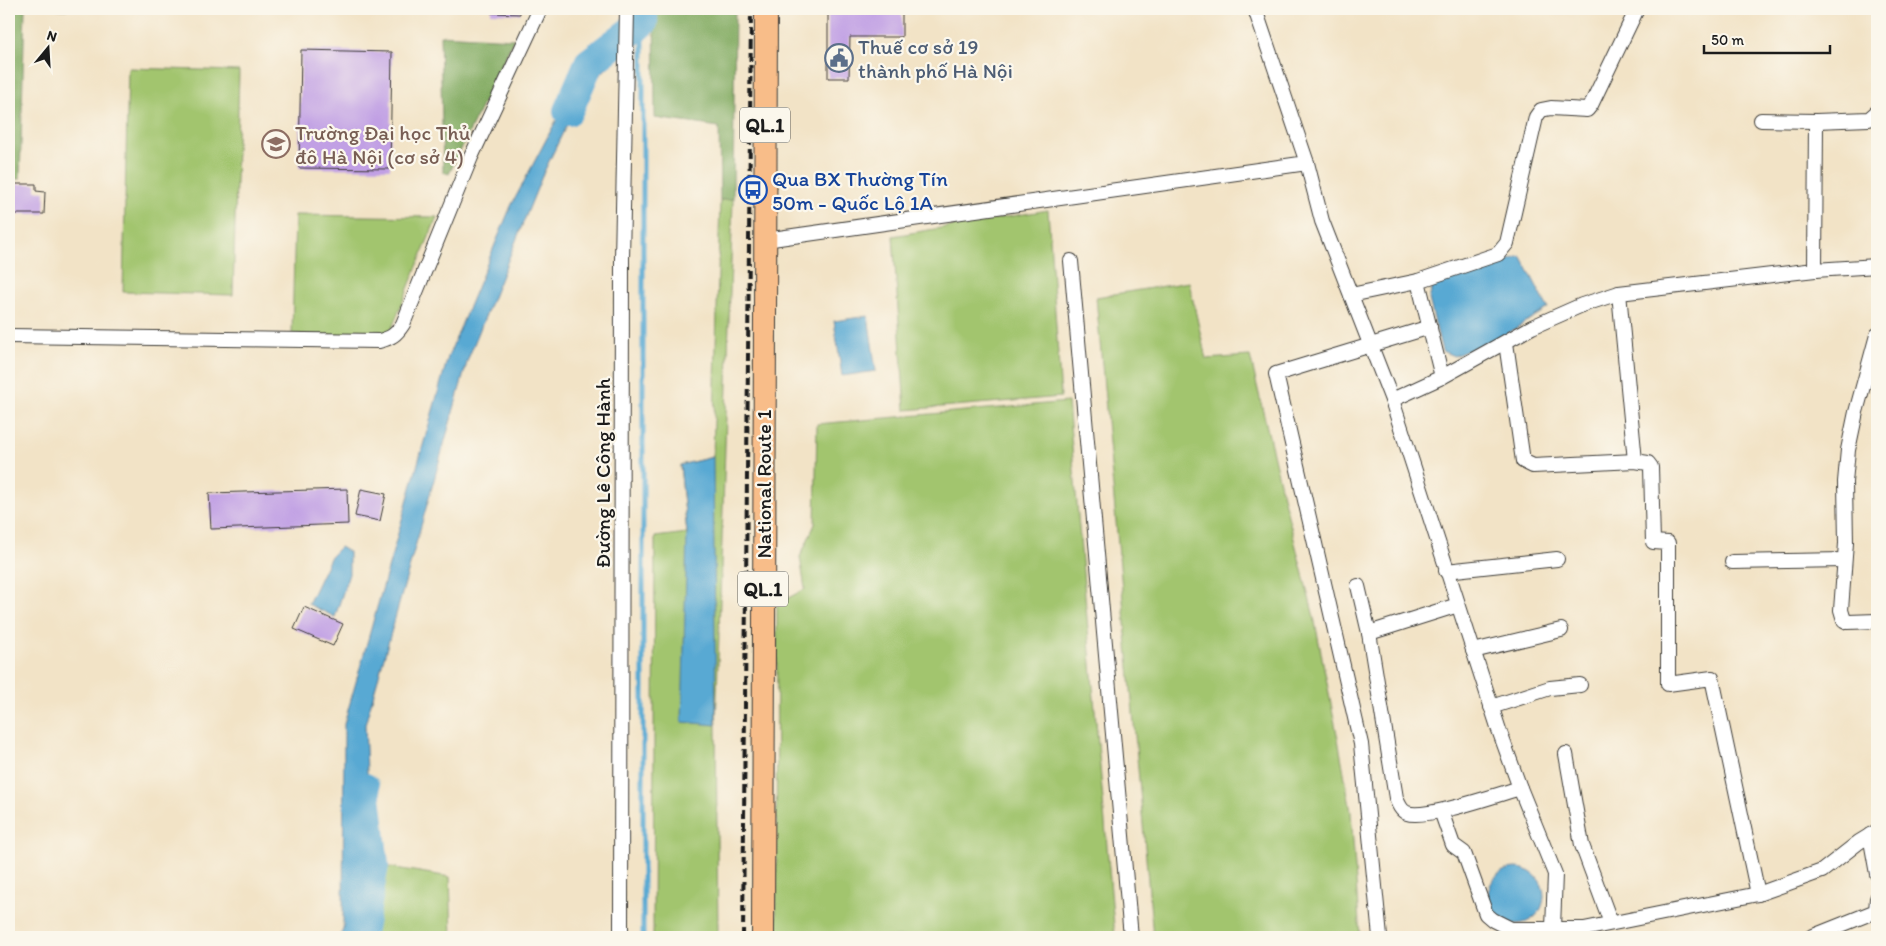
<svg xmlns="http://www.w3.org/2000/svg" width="1886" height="946" font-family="Itim,sans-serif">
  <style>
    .green { fill: #a2c56e; stroke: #5f7045 }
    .forest { fill: #81aa61; stroke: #4e633e }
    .water { fill: #58a9d3; stroke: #3a6278 }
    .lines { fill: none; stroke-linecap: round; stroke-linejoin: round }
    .stream { stroke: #58a9d3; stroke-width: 5 }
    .river { stroke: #58a9d3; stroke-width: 30 }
    .building { fill: #c1a0e4 }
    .minor-casing { stroke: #3c3a36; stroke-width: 16 }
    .trunk-casing { stroke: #3c3a36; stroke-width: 24 }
    .minor { stroke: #fff; stroke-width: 14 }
    .trunk { stroke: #f8bd89; stroke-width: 22 }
    .rail { stroke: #1c1c1c; stroke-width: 4; stroke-dasharray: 8 4; stroke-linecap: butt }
    .labels { text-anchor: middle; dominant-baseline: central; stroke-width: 4.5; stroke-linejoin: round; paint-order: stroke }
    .shield { fill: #fbf7ec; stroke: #5f5e5a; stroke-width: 1 }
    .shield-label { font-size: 20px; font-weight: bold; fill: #1c1c1c }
    .service-label { font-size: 21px; fill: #4e5e75; stroke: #fbf7ec; text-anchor: start }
    .education-label { font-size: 21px; fill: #785e54; stroke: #fbf7ec; text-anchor: start }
    .transit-label { font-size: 21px; fill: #164399; stroke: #fbf7ec; text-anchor: start }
    .street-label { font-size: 21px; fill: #1c1c1c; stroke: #fbf7ec }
  </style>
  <rect width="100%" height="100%" fill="#fbf7ec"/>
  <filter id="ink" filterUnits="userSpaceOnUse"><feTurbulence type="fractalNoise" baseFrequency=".02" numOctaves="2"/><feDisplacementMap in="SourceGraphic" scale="10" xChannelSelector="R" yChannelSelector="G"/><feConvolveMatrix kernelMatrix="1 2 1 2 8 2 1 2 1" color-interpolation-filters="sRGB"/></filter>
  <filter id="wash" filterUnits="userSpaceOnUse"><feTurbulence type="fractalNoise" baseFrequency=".0096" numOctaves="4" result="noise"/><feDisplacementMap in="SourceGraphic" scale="20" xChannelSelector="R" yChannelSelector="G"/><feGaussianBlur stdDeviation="1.12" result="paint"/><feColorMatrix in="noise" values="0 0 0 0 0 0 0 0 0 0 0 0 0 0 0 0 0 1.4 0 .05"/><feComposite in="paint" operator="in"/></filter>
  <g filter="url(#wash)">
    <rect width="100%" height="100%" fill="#f2e3c6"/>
    <g class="green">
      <path d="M128 68 239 71 233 295 123 292Z"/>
      <path d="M733 199 716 725 718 937H653L655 537 687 533 680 465 713 457 720 200Z"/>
      <path d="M1048 210 1061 397 905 410 893 236Z"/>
      <path d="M295 215 437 217 392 328 383 337 292 334Z"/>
      <path d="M1189 282 1206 359 1250 356 1285 504 1314 617 1338 739 1351 812 1360 937H1153L1096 297Z"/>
      <path d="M1068 402 1115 937H776L777 604 805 589 800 557 815 524 817 424Z"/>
      <path d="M371 864 450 877 452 937H360Z"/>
    </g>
    <g class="forest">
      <path d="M9 9H25L20 179H9Z"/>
      <path d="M58 9H223V12Z"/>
      <path d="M654 9H735L733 199 720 200 719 127 655 118Z"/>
      <path d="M440 35 514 39 449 174 443 172Z"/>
    </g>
    <g class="water">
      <path d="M613 50 612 63 582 93 543 174 468 359 365 725 371 864 360 937H340L343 929 344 724 448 357 511 206 577 81Z"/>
      <path d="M1521 256 1548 308 1502 337 1454 356 1442 351 1429 299 1433 286Z"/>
      <path d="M868 316 876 371 842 376 834 321Z"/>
      <path d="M713 457 716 725 682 722 687 533 680 465Z"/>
      <path d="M340 547 349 552V574L335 617 308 604 331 556Z"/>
      <circle cx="1516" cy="896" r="28"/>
    </g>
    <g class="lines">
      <path class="stream" d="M643 937V22"/>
      <g class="river">
        <path d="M568 111 589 63 643 22V9"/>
        <path d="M358 937 362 929 374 865 365 788"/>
      </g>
    </g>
    <g id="blocks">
      <g class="building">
        <path d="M491 9H520V14L491 13Z"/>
        <path d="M828 10 902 11V37H850L849 78H828Z"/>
        <path d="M301 50 392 52 390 169 299 168Z"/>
        <path d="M9 184H36V191L45 192 44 214H9Z"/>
        <path d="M347 489 348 524 211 529 209 493Z"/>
        <path d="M361 489 386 494 380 521 355 516Z"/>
        <path d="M304 607 343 624 333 646 294 629Z"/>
      </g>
    </g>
  </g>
  <g filter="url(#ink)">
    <use href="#blocks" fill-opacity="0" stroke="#3c3a36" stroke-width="1"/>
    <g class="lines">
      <defs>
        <g id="minor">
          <path d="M1255 9 1307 163 1322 221 1392 400 1499 730 1520 788 1555 874 1553 928"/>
          <path d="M1761 120 1816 121 1869 119 1877 112"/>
          <path d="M765 240 1307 163"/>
          <path d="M1071 261 1131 937"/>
          <path d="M1815 270 1816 121"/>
          <path d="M1418 281 1442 377"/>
          <path d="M1619 293 1635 461"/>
          <path d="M1351 295 1418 281 1498 254 1507 243 1536 117 1541 110 1551 108 1587 110 1591 105 1637 9"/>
          <path d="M1877 335 1856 412 1848 450 1845 482 1846 543 1841 610 1844 620 1848 622 1877 621"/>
          <path d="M9 336 379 341C391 338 396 335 403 324L471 157 540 9"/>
          <path d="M1506 343 1523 461 1533 466 1635 461 1648 463 1651 467 1653 542 1668 543V684L1712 678 1758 894"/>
          <path d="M1392 400 1442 377 1532 327 1582 305 1619 293 1815 270 1877 266"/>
          <path d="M1732 562 1844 560"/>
          <path d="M1446 571 1557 559"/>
          <path d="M1358 586 1369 633 1396 798C1398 803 1401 811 1407 813 1425 820 1499 794 1520 788"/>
          <path d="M1369 633 1458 605"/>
          <path d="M1473 651 1561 630"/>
          <path d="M1491 707 1550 688 1580 685"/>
          <path d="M1566 754 1582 845 1611 923"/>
          <path d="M1441 811 1453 845 1464 853 1486 914 1493 920 1511 929H1584L1758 894 1822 871 1859 842 1877 831"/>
          <path d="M1870 835 1877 874"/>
          <path d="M621 937 622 259 627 9"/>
          <path d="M1380 937 1361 744 1276 374 1430 327"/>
          <path d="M1811 937 1876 911 1877 898"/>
        </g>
        <path id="trunk" d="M763 937 766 9"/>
      </defs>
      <use href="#minor" class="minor-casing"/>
      <use href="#trunk" class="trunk-casing"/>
      <use href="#minor" class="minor"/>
      <use href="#trunk" class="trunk"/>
      <path class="rail" d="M743 937 751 9"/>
    </g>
  </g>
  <defs>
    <symbol id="civic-ring" viewBox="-11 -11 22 22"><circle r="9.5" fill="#fbf7ec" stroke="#5c6f8a" stroke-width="1.5"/><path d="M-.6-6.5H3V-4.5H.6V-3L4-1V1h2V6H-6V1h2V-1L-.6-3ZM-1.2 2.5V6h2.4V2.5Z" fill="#5c6f8a"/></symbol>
    <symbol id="university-ring" viewBox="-11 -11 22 22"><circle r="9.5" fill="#fbf7ec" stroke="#8d6e63" stroke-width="1.5"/><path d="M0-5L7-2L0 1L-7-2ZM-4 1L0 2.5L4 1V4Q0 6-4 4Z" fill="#8d6e63"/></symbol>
    <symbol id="bus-ring" viewBox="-11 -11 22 22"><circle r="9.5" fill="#fbf7ec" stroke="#1a4fb4" stroke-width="1.5"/><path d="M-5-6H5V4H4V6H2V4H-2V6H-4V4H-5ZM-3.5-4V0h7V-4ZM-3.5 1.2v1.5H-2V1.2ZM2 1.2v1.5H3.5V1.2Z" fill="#1a4fb4"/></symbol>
  </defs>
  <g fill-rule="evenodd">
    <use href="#civic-ring" x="823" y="42" width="32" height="32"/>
    <use href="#university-ring" x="260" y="128" width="32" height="32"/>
    <use href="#bus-ring" x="737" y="174" width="32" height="32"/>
  </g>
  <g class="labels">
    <g class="shield">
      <rect x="740" y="107.5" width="50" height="35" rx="4"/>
      <rect x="738" y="571.5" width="50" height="35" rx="4"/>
    </g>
    <g class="shield-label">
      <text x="765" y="125">QL.1</text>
      <text x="763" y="589">QL.1</text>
    </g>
    <g class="service-label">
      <text x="858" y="46">Thuế cơ sở 19<tspan x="858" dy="24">thành phố Hà Nội</tspan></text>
    </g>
    <g class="education-label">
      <text x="295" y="132">Trường Đại học Thủ<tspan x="295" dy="24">đô Hà Nội (cơ sở 4)</tspan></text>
    </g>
    <g class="transit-label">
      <text x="772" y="178">Qua BX Thường Tín<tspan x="772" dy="24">50m - Quốc Lộ 1A</tspan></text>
    </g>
    <g class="street-label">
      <text transform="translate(602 473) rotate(-90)">Đường Lê Công Hành</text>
      <text transform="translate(763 484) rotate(-90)">National Route 1</text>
    </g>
  </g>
  <rect width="1886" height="946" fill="none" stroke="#fbf7ec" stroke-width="30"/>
  <g transform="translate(48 48) rotate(18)" stroke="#fbf7ec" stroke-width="4" paint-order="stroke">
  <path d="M0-4L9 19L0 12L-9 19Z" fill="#1c1c1c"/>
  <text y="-8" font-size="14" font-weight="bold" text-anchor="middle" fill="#1c1c1c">N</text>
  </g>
  <path d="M1704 45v8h126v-8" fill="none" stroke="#1c1c1c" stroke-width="2.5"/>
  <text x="1711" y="45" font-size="15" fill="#1c1c1c" stroke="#fbf7ec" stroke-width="4" paint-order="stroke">50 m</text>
</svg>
